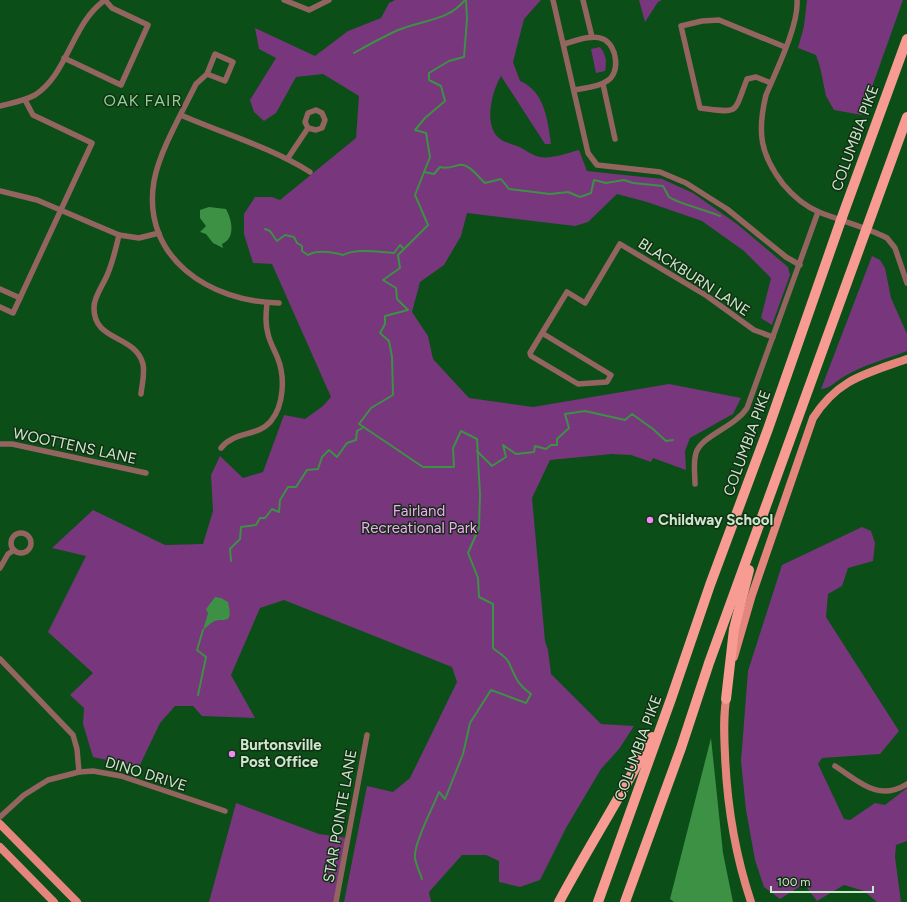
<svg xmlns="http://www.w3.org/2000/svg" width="907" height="902" font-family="Figtree,sans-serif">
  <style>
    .green { fill: #78367c }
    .water { fill: #3c9145 }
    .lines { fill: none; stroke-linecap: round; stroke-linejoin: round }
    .stream { stroke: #3c9145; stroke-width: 2 }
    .street { stroke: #946560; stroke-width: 5.5 }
    .primary { stroke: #e5867e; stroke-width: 8 }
    .highway { stroke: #f79b93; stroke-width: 10 }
    .poi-dot { fill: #f08bf5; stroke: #142e16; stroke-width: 1.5 }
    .labels { text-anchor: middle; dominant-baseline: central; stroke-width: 3; stroke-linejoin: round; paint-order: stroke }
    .street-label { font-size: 15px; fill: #cae9ca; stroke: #142e16 }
    .park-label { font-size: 15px; fill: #f4a8f7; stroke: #142e16 }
    .poi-label { font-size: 15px; font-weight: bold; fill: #cae9ca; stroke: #142e16; text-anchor: start }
    .neighbourhood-label { font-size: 16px; letter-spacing: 1px; fill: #91d194; stroke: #142e16 }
  </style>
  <rect width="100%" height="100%" fill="#0b4e17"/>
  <g class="green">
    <path d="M395 0H541L524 19 513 62 520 81C545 91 548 122 551 144H545L501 76C491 93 482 130 503 141 507 143 513 144 517 146 525 149 532 156 540 157 553 159 567 153 579 150L587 171 662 179 693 193 737 224 788 267 790 275 772 325 761 318 771 278 744 251 702 221 647 202 617 194 588 222 575 226 467 213 461 236 444 265 420 282 412 312 428 336 433 359 469 398 533 407 669 384 741 398 733 414 690 438 685 451 686 470 653 458 651 462 631 455 612 454 550 460 532 498 545 641 548 650 551 674 601 724 634 726 619 749 601 769 566 828 540 880 520 887 499 882V861L486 855H462L429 892 431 902H344L367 786 393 792 410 778 457 682 452 667 284 600 260 608 231 675 255 718 202 716 193 706H175L160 723 139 767 93 757 83 724 84 708 70 695 93 673 48 632 86 556 52 548 93 510 165 545 203 544 213 511 211 475 220 456 243 478 263 472 284 415 305 419 323 406 331 397 272 264 253 263 244 234V214L255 197H272L280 200 356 138 359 96 323 74 296 77 276 113 264 121 254 112 250 100 276 58 259 49 255 28 315 56 348 31 381 18 389 3Z"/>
    <path d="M639 0H662L658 2 645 22Z"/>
    <path d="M807 0H903L862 115 834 110 826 96 820 67 816 55 798 48 804 26Z"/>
    <path d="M600 47C606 54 607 62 605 71L596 73 591 49Z"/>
    <path d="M872 256 880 260 885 268 891 298 907 334V351C886 359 864 365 845 376 837 380 830 389 821 389Z"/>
    <path d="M862 527 871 531 875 543 873 561 848 568 842 586 828 594 826 617 899 731 880 754 822 758 818 764 844 819 850 820 875 803 885 805 907 788V841L896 845 895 857 901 902H877L864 891 844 885 817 901 804 884 780 899 764 887 755 860 746 810 741 761 748 671 782 565Z"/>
    <path d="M236 803 319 834 348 838 336 902H209Z"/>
  </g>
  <g class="water">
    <path d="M209 207 226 209C232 220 236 238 222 244L223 248 213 243 206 234 200 232 206 226 200 218V210Z"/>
    <path d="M215 597 221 598 228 602C234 628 223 616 213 622 209 624 206 628 203 630L208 613 206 609Z"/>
    <path d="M711 738 723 853 733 902H674L670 899Z"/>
  </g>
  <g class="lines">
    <g class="stream">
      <path d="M354 53C368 45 383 37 398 30 422 20 448 21 465 0"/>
      <path d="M424 172 434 174 440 167C447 169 451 167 459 165 469 163 478 177 485 183L501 179 509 189 550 194 568 192 580 197 591 193 594 180 606 183 624 180 633 183 663 186C665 189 667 194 669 197 677 203 709 211 720 216"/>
      <path d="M265 229 270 231 277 241 285 235 294 237 297 243 302 246V251L308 255C317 250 332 252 343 255 355 248 380 252 394 253L400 245 404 249"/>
      <path d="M477 451 492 466 506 457 503 445 516 454 534 452 535 446 546 449 551 445H557V439L569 428 565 414 585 411 625 420 632 414 653 429 666 441 673 440"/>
      <path d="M231 561 230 549 240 539 241 527 256 525 260 518H265L272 509 279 512 280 500 288 487H296L307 470 318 469 322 457 329 450 337 457 347 443 356 440 357 431 364 427"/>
      <path d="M198 695 206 657 197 650 203 630"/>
      <path d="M422 879C420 873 416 865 415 858 413 845 433 807 439 792L445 799 463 754 470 723 491 690 526 703 531 694C517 684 516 678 509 663 507 657 497 652 493 648V604L479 597 478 578 468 553 479 528 480 495 477 439 461 431 453 448 454 467H423L359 424 371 408 393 395 392 357 389 341 380 333 385 324V316L408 310 397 299 396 288 383 280 400 268 398 255 428 225 415 195 430 157 426 133 415 130 425 118 445 101 441 86 429 80V73L449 61 464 57 467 19 466 0"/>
    </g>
    <g class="street">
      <path d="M284 0 309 10 329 0"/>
      <path d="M553 0 588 153 597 165 660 172 686 183 727 209 786 257 800 265"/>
      <path d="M583 0 592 37"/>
      <path d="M797 0C799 25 776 71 766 95 757 132 760 154 783 184 793 196 804 206 819 212 841 221 866 227 887 238L895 248 907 283"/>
      <path d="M564 44C575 41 592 34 603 39 617 45 621 73 607 81 599 87 584 88 574 90"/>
      <path d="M64 58 121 85 148 25 112 8 105 0"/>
      <path d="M207 74 225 81 233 62 215 54 207 74 196 84 193 90C180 116 159 153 154 181 141 258 210 302 279 303"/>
      <path d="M771 83 756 77 747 79C733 115 740 113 700 108L681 26 702 21 719 20 785 47"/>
      <path d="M603 84 615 139"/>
      <path d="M0 106C12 103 24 101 35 95 68 74 72 23 105 0"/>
      <path d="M181 115C224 134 270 147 310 172"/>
      <path d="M288 158 308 128 316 130 322 128 325 120 322 113 316 110 308 113 305 122 308 128"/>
      <path d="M0 191 37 200 119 235 139 238 159 233"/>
      <path d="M119 235C116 248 113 261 108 273 104 284 94 296 94 307 93 342 135 334 143 364 145 374 142 384 141 394"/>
      <path d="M0 289 20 298"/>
      <path d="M0 307 13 313 92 143 33 115 25 100"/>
      <path d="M542 333 530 353 531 356 578 384 607 382 611 375 542 333 567 292 585 303 620 244 707 296 754 330 773 337"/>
      <path d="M0 444H12L146 473"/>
      <path d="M221 448C234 431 258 437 271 421 284 405 285 377 278 359 275 351 270 343 268 334 265 323 266 314 267 303"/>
      <path d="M695 484C695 474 693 463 696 453 702 435 734 428 747 408L818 212"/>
      <circle cx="21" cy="543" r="10"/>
      <path d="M0 568 8 554 14 550"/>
      <path d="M0 659 73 735 77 749 79 772"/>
      <path d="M835 766C860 782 878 802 907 784"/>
      <path d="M0 817 24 795 48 780 79 772 93 771 121 776 225 811"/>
      <path d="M336 902 367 735"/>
    </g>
    <g class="primary">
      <path d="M734 657 752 595 813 418C838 379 865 374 907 359"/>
      <path d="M727 694C723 713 724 735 725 755 727 805 735 854 751 902"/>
      <path d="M0 824 77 902"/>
      <path d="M0 847 54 902"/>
    </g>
    <g class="highway">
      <path d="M726 699 734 629 749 570"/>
      <path d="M559 902C589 846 623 793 652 737"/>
      <path d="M598 902 671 699 710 585 768 429 841 220 907 39"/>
      <path d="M625 902 681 748 709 663 907 117"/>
    </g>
  </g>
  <g class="poi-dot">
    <circle cx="650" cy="520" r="4"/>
    <circle cx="232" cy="754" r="4"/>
  </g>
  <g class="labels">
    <g class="street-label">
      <text transform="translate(855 138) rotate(-70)">COLUMBIA PIKE</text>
      <text transform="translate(694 277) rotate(33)">BLACKBURN LANE</text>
      <text transform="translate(747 443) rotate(-70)">COLUMBIA PIKE</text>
      <text transform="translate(75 446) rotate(12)">WOOTTENS LANE</text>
      <text transform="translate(638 748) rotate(-70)">COLUMBIA PIKE</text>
      <text transform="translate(146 774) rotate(17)">DINO DRIVE</text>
      <text transform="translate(340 816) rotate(-80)">STAR POINTE LANE</text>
    </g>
    <g class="park-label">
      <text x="419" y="511">Fairland<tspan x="419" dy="17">Recreational Park</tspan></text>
    </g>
    <g class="poi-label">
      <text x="658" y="520">Childway School</text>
      <text x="240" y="745">Burtonsville<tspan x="240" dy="17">Post Office</tspan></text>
    </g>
    <g class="neighbourhood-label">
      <text x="143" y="100">OAK FAIR</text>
    </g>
  </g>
  <path d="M771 886v6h102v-6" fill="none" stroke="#cae9ca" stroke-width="2"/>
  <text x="777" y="886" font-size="12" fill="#cae9ca" stroke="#142e16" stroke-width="3" paint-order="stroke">100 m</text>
</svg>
